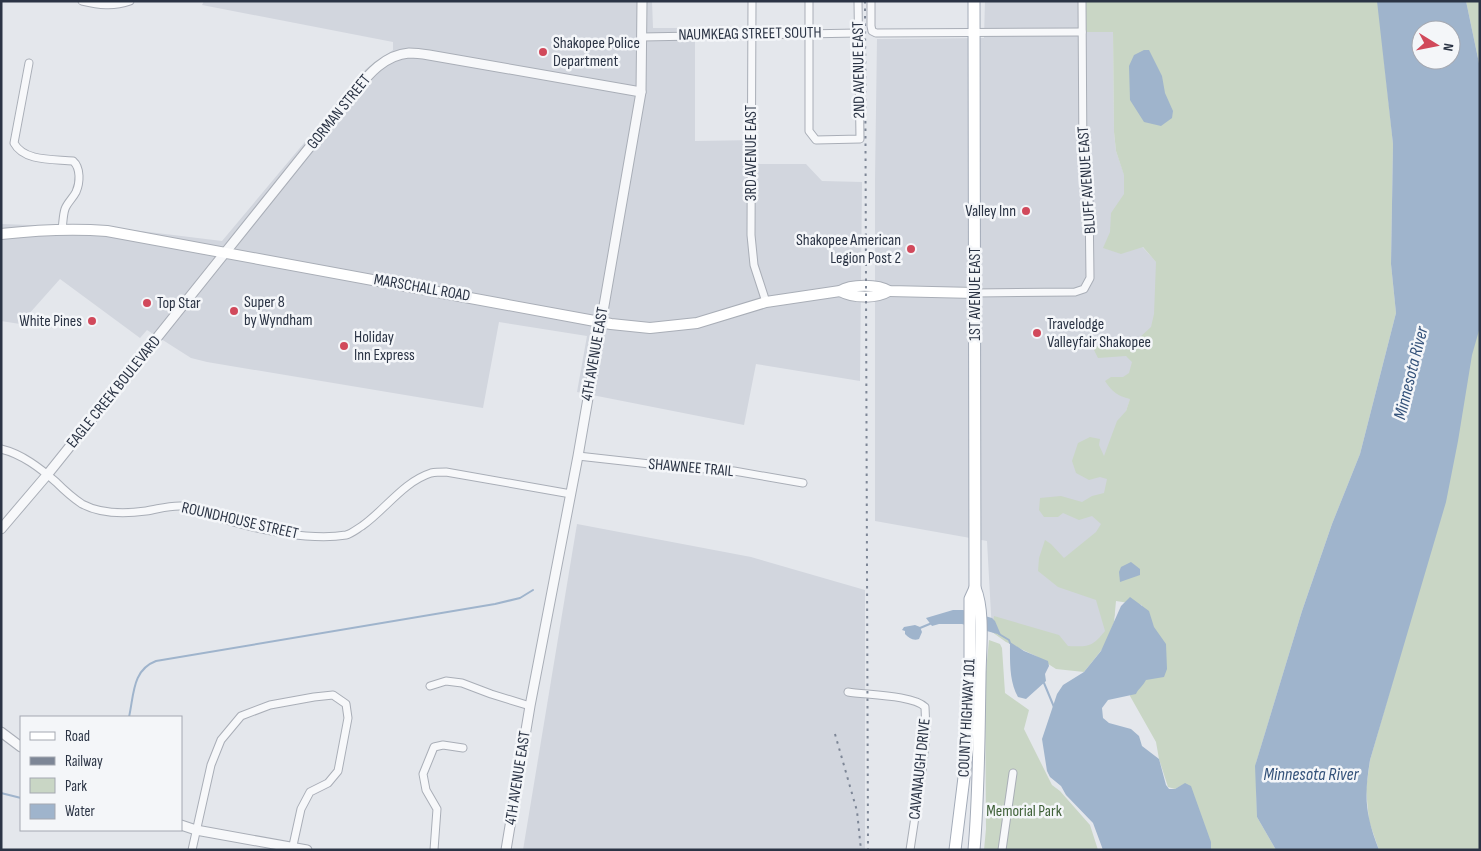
<svg xmlns="http://www.w3.org/2000/svg" width="1481" height="851" font-family="'Sofia Sans Condensed',sans-serif">
  <style>
    .built { fill: #d2d6de }
    .green { fill: #c9d6c5 }
    .water { fill: #9fb4cc; fill-rule: evenodd }
    .lines { fill: none; stroke-linecap: round; stroke-linejoin: round }
    .stream { stroke: #9fb4cc; stroke-width: 2 }
    .minor-casing { stroke: #a9aeb7; stroke-width: 9 }
    .tertiary-casing { stroke: #a9aeb7; stroke-width: 11 }
    .secondary-casing { stroke: #a9aeb7; stroke-width: 12 }
    .primary-casing { stroke: #a3abb8; stroke-width: 13 }
    .minor { stroke: #f7f8fa; stroke-width: 7 }
    .tertiary { stroke: #f7f8fa; stroke-width: 9 }
    .secondary { stroke: #fff; stroke-width: 10 }
    .primary { stroke: #fff; stroke-width: 11 }
    .rail { stroke: #7d8696; stroke-width: 2; stroke-dasharray: 2.5 5; stroke-linecap: butt }
    .poi-dot { fill: #d1495b; stroke: #f4f6f9; stroke-width: 2 }
    .labels { text-anchor: middle; dominant-baseline: central; stroke-width: 5; stroke-linejoin: round; paint-order: stroke }
    .street-label { font-size: 16px; fill: #2b3445; stroke: #f4f6f9 }
    .poi-label { font-size: 16px; fill: #2b3445; stroke: #f4f6f9; text-anchor: start }
    .park-label { font-size: 16px; fill: #3f6138; stroke: #f4f6f9 }
    .water-label { font-size: 18px; font-style: italic; fill: #34527a; stroke: #f4f6f9 }
  </style>
  <rect width="100%" height="100%" fill="#e4e7ec"/>
  <g class="built">
    <path d="M204 1H652L653 28H695V141L758 140V164H806L822 181 862 182 860 381 756 364 744 425 577 392 587 336 499 322 483 408 207 362 191 358 147 330 140 338 60 279 20 324 1 321V224L116 228 222 241 366 69 393 50V42L202 5Z"/>
    <path d="M985 1H1082L1113 32 1114 132 1116 151 1124 174V227L1172 279 1109 460 1115 615 1088 667 1036 656 992 632 987 541 875 521V180L877 39 984 38Z"/>
    <path d="M577 524 751 557 865 590V850H523Z"/>
  </g>
  <g class="green">
    <path d="M1082 1H1378L1393 144 1391 264 1396 313 1360 454 1332 524 1302 611 1256 763 1257 817 1276 850H1200L1181 786 1175 789 1168 787 1159 759 1156 742 1130 696 1142 605 1116 601 1114 622 1104 647 1084 672 1056 669 1036 656 1006 642 992 632 994 616 1059 635 1068 646C1089 647 1092 647 1105 631L1096 600 1058 587 1038 571 1039 558 1045 540 1051 544 1064 558 1096 532 1101 524 1092 516 1079 520 1063 513 1058 517H1044L1039 510 1040 498 1061 496 1082 502 1092 496 1104 493 1107 479 1100 477 1089 480 1076 473 1072 461 1078 443 1090 437 1100 439 1099 445 1104 456 1117 421 1126 411 1130 399C1118 396 1112 392 1105 381L1111 377H1123L1129 373 1132 362 1126 356 1098 358 1093 348 1116 338H1139L1151 327 1154 314 1156 262 1143 247 1121 254 1103 248 1110 232 1111 213 1124 194V175L1116 151 1114 132 1113 32H1082Z"/>
    <path d="M1466 1H1480V68Z"/>
    <path d="M1480 264V850H1379L1369 821 1366 789 1370 760 1405 638 1367 632Z"/>
    <path d="M989 640 1000 644 1002 648 1005 693 1029 710 1024 729 1052 785 1060 791 1090 825 1098 850H984L986 829 985 682Z"/>
  </g>
  <g class="water">
    <path d="M1377 1H1466L1480 68V327L1472 355 1458 441 1446 502 1370 760C1364 797 1365 814 1379 850H1276L1257 817 1255 766 1302 611 1332 524 1360 454 1396 313 1391 264 1393 144ZM1421 30H1451V60H1421Z"/>
    <path d="M1144 50H1149L1162 76 1165 93 1173 111 1172 118 1161 126 1144 122 1130 100 1129 66 1134 55Z"/>
    <path d="M1131 562 1140 569V575L1120 582 1119 572 1121 567Z"/>
    <path d="M1130 597 1149 611 1154 627 1166 644 1167 669 1164 677 1146 680C1143 686 1138 689 1136 694L1108 700 1102 708 1103 718 1109 723 1131 729 1139 736 1142 746 1159 759 1166 785 1169 789H1175L1185 783 1191 786 1211 842V850H1103L1093 823 1066 795 1061 786 1050 777 1047 771 1042 739 1057 694 1063 685 1084 672 1101 651 1121 606Z"/>
    <path d="M953 610H963L992 618 995 621 1001 635 962 624H939L932 626 926 618Z"/>
    <path d="M915 625 920 627 922 632 919 639C913 641 909 638 905 634V631L902 630 904 627Z"/>
    <path d="M1010 642 1024 651 1048 661 1049 666 1045 674 1046 681 1026 699 1018 697C1009 681 1010 661 1010 642Z"/>
  </g>
  <g class="lines">
    <g class="stream">
      <path d="M920 628 932 623"/>
      <path d="M999 634 1009 640 1010 643"/>
      <path d="M1044 683 1054 707"/>
      <path d="M129 717C134 695 132 670 156 661L495 604 520 598 533 590"/>
      <path d="M1 793 21 798"/>
    </g>
    <defs>
      <g id="minor">
        <path d="M82 1C99 5 113 7 130 1"/>
        <path d="M752 1 751 235 754 265 766 302"/>
        <path d="M809 1V131L816 140 860 139 858 1"/>
        <path d="M871 1V26L872 31 876 33 1082 32"/>
        <path d="M642 37 858 33"/>
        <path d="M29 63 14 143C24 162 55 159 73 161 81 168 80 183 76 192 73 198 67 203 65 209 63 215 63 223 62 229"/>
        <path d="M975 293 1075 292 1084 289 1090 278 1089 198 1083 164 1082 1"/>
        <path d="M1 449C22 454 40 468 56 482 64 490 73 498 82 504 101 514 125 514 146 511 159 509 169 505 183 506 198 507 212 516 226 520 260 530 311 541 346 535 351 534 357 529 362 526 385 510 403 482 431 473 436 472 442 472 446 472L571 494"/>
        <path d="M578 456 677 467 734 471 803 483"/>
        <path d="M430 686 446 681 462 683 491 694 530 706"/>
        <path d="M848 692C866 695 913 695 925 707L926 732 923 764 910 850"/>
        <path d="M192 850 211 765 221 740 241 716 270 705 314 697 333 695 346 704 348 718 338 771 328 783 310 792 301 809 292 850"/>
        <path d="M434 850 437 809 426 790 423 774 434 747 443 745 463 748"/>
        <path d="M1002 850 1013 773"/>
      </g>
      <g id="tertiary">
        <path d="M1 529 47 475 349 98C365 79 382 55 409 53 416 53 423 54 429 55L641 92"/>
        <path d="M1 732 21 747"/>
        <path d="M181 825 196 830 307 850"/>
        <path d="M506 850 530 706 578 456 641 92 642 1"/>
      </g>
      <g id="secondary">
        <path d="M1 234C37 230 71 228 107 231L611 324 650 328 697 323 766 302 840 291C851 284 878 284 889 291L975 293"/>
        <path d="M840 291C853 298 876 299 889 291"/>
      </g>
      <g id="primary">
        <path d="M974 1 975 588C985 611 980 652 980 678 979 735 979 793 974 850"/>
        <path d="M955 850 968 745 970 704V599L975 588"/>
      </g>
    </defs>
    <use href="#minor" class="minor-casing"/>
    <use href="#tertiary" class="tertiary-casing"/>
    <use href="#secondary" class="secondary-casing"/>
    <use href="#primary" class="primary-casing"/>
    <use href="#minor" class="minor"/>
    <use href="#tertiary" class="tertiary"/>
    <use href="#secondary" class="secondary"/>
    <use href="#primary" class="primary"/>
    <g class="rail">
      <path d="M865 1 868 850"/>
      <path d="M835 734 857 811 861 850"/>
    </g>
  </g>
  <g class="poi-dot">
    <circle cx="543" cy="52" r="5"/>
    <circle cx="1026" cy="211" r="5"/>
    <circle cx="911" cy="249" r="5"/>
    <circle cx="147" cy="303" r="5"/>
    <circle cx="234" cy="311" r="5"/>
    <circle cx="92" cy="321" r="5"/>
    <circle cx="1037" cy="333" r="5"/>
    <circle cx="344" cy="346" r="5"/>
  </g>
  <g class="labels">
    <g class="street-label">
      <text transform="translate(750 34) rotate(-1)">NAUMKEAG STREET SOUTH</text>
      <text transform="translate(859 70) rotate(-91)">2ND AVENUE EAST</text>
      <text transform="translate(339 112) rotate(-51)">GORMAN STREET</text>
      <text transform="translate(751 153) rotate(-90)">3RD AVENUE EAST</text>
      <text transform="translate(1087 180) rotate(-94)">BLUFF AVENUE EAST</text>
      <text transform="translate(422 288) rotate(10)">MARSCHALL ROAD</text>
      <text transform="translate(975 294) rotate(-90)">1ST AVENUE EAST</text>
      <text transform="translate(595 354) rotate(-80)">4TH AVENUE EAST</text>
      <text transform="translate(114 392) rotate(-51)">EAGLE CREEK BOULEVARD</text>
      <text transform="translate(691 468) rotate(5)">SHAWNEE TRAIL</text>
      <text transform="translate(240 521) rotate(13)">ROUNDHOUSE STREET</text>
      <text transform="translate(967 718) rotate(-87)">COUNTY HIGHWAY 101</text>
      <text transform="translate(920 769) rotate(-84)">CAVANAUGH DRIVE</text>
      <text transform="translate(518 778) rotate(-81)">4TH AVENUE EAST</text>
    </g>
    <g class="poi-label">
      <text x="553" y="43">Shakopee Police<tspan x="553" dy="18">Department</tspan></text>
      <text x="1016" y="211" text-anchor="end">Valley Inn</text>
      <text x="901" y="240" text-anchor="end">Shakopee American<tspan x="901" dy="18">Legion Post 2</tspan></text>
      <text x="244" y="302">Super 8<tspan x="244" dy="18">by Wyndham</tspan></text>
      <text x="157" y="303">Top Star</text>
      <text x="82" y="321" text-anchor="end">White Pines</text>
      <text x="1047" y="324">Travelodge<tspan x="1047" dy="18">Valleyfair Shakopee</tspan></text>
      <text x="354" y="337">Holiday<tspan x="354" dy="18">Inn Express</tspan></text>
    </g>
    <g class="park-label">
      <text x="1024" y="811">Memorial Park</text>
    </g>
    <g class="water-label">
      <text transform="translate(1411 373) rotate(-76)">Minnesota River</text>
      <text x="1311" y="774">Minnesota River</text>
    </g>
  </g>
  <rect width="1481" height="851" fill="none" stroke="#2b3445" stroke-width="5"/>
  <rect x="20" y="716" width="162" height="115" fill="#f4f6f9" stroke="#a4a8b1"/>
  <rect x="30" y="732" width="25" height="8" fill="#ffffff" stroke="#a4a8b1"/>
  <text x="65" y="741" font-size="15" fill="#2b3445">Road</text>
  <rect x="30" y="757" width="25" height="8" fill="#7d8696" stroke="#a4a8b1"/>
  <text x="65" y="766" font-size="15" fill="#2b3445">Railway</text>
  <rect x="30" y="778" width="25" height="15" fill="#c9d6c5" stroke="#a4a8b1"/>
  <text x="65" y="791" font-size="15" fill="#2b3445">Park</text>
  <rect x="30" y="804" width="25" height="15" fill="#9fb4cc" stroke="#a4a8b1"/>
  <text x="65" y="816" font-size="15" fill="#2b3445">Water</text>
  <g transform="translate(1436 45) rotate(100)"><circle r="24" fill="#f4f6f9" stroke="#a4a8b1"/>
  <path d="M0-4L9 19L0 12L-9 19Z" fill="#d1495b"/>
  <text y="-8" font-size="14" font-weight="bold" text-anchor="middle" fill="#2b3445">N</text>
  </g>
</svg>
